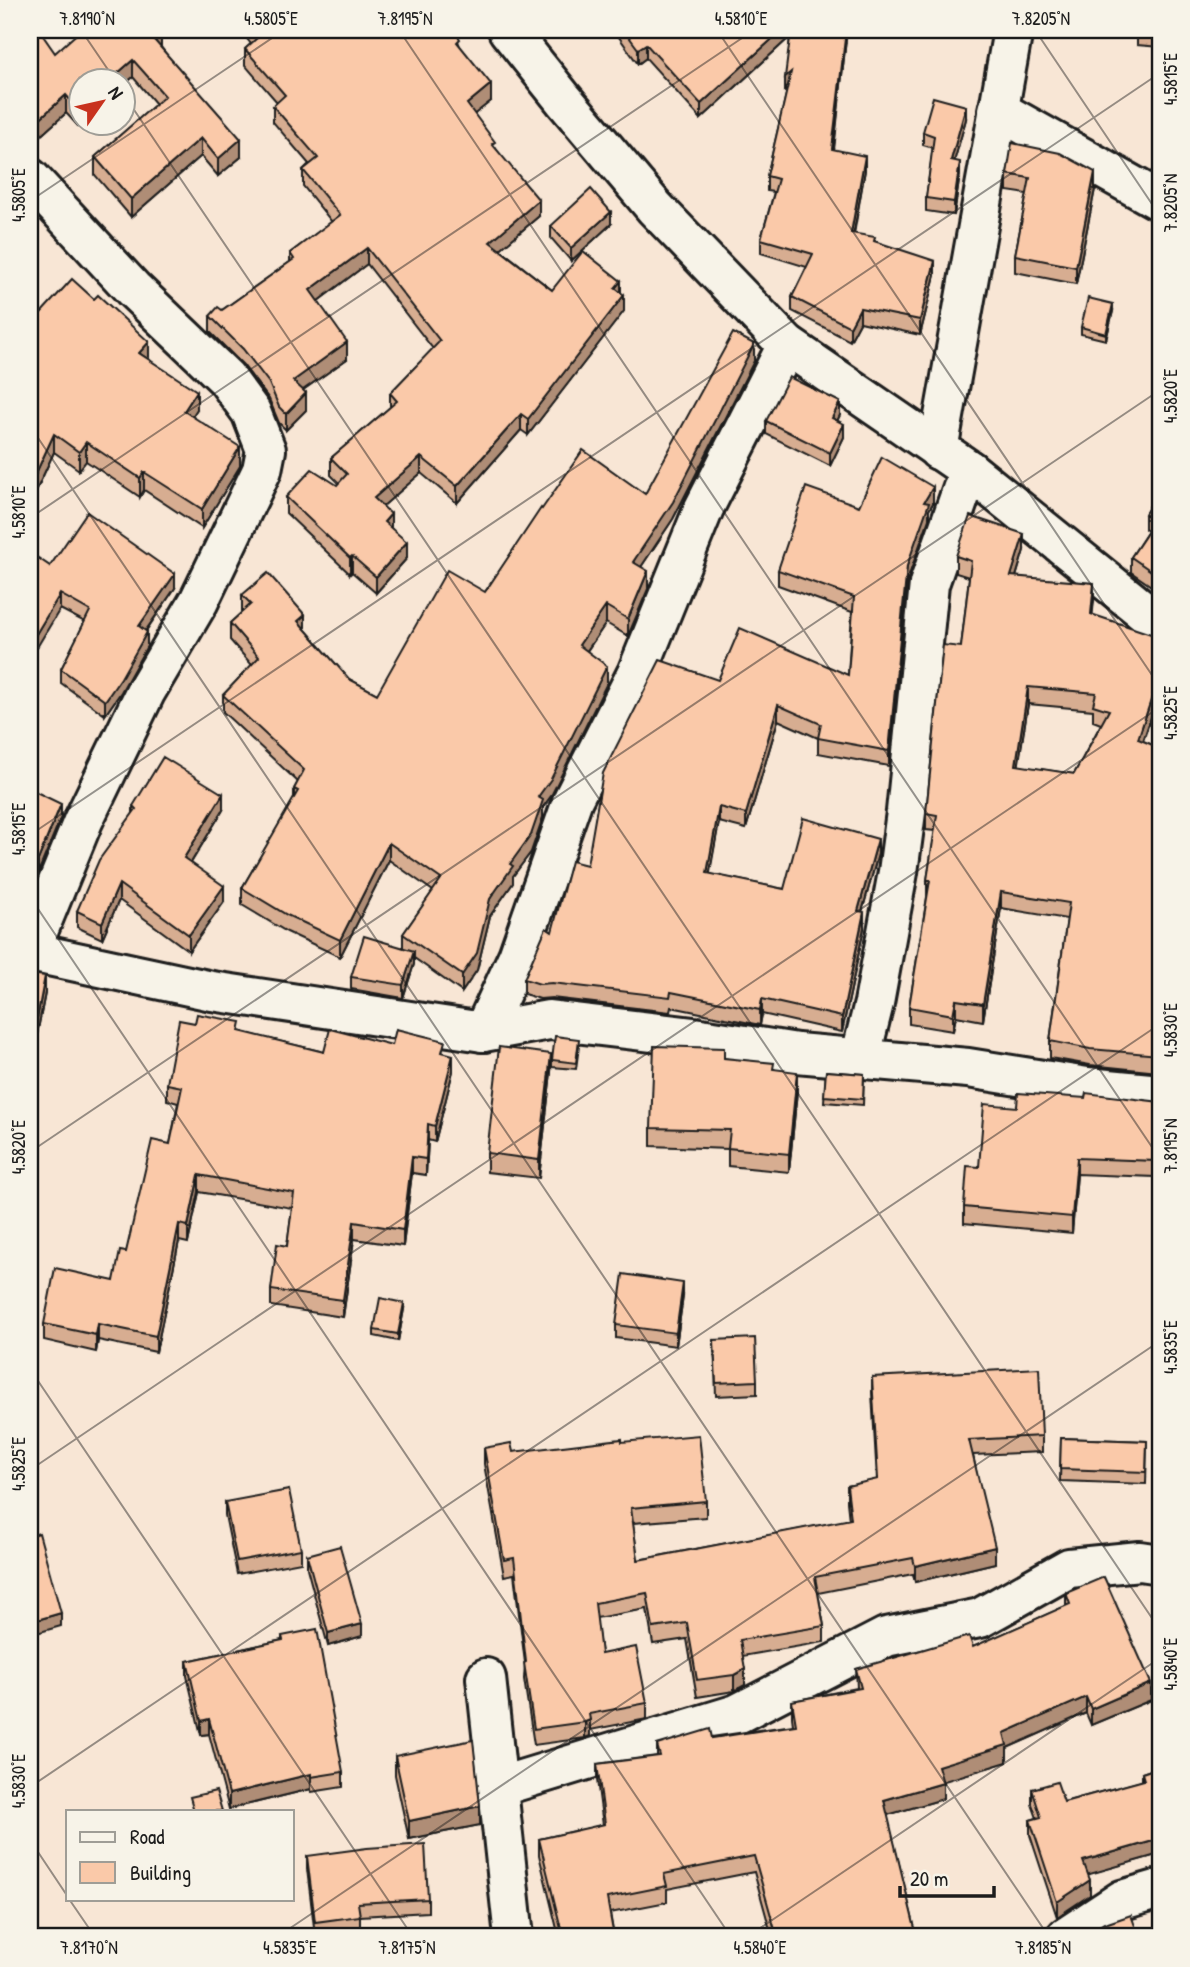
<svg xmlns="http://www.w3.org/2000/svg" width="1190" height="1967" font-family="'Patrick Hand',sans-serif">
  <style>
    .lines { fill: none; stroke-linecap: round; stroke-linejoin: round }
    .minor-casing { stroke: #1c1c1c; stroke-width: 44 }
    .minor { stroke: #f7f3e8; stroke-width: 38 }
    .wall { fill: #d7ad91; stroke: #1c1c1c; stroke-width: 2; fill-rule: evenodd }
    .shaded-wall { fill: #af8d76; stroke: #1c1c1c; stroke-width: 2 }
    .building { fill: #fac9a9; stroke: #1c1c1c; stroke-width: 2; fill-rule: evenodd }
    .ticks { fill: none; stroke: #1c1c1c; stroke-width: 2; stroke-opacity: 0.45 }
    .neatline { fill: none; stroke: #1c1c1c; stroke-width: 2.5 }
    .ticks-label { font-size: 18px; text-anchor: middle; fill: #1c1c1c }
  </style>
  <rect width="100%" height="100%" fill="#f8e6d5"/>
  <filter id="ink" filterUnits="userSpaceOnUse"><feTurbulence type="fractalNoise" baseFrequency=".0143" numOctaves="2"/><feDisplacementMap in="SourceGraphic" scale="14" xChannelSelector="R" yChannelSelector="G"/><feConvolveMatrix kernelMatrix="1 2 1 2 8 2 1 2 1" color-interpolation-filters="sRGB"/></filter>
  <g filter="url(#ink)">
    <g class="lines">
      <defs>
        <g id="minor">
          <path d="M508 30 564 100 655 208 787 345 969 470 1160 624"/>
          <path d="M998 110 1160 201"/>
          <path d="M30 178 133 289 226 378 251 412 266 450 262 470 199 601 146 691 83 821 30 951"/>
          <path d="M938 450 1013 30"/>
          <path d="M30 952 212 991 483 1032 549 1020 694 1037 797 1053 968 1068 1087 1087 1160 1094"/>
          <path d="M483 1032 518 956 573 799 637 673 704 508 787 345"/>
          <path d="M860 1059 874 1003 898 872 906 812 929 584 969 470"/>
          <path d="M486 1678 514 1937"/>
          <path d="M498 1787 737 1714 886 1637 980 1618 1069 1568 1140 1561 1160 1564"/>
          <path d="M1066 1937 1122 1900 1160 1889"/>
        </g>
      </defs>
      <use href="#minor" class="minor-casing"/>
      <use href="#minor" class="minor"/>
    </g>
    <g class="wall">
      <path d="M30 30 55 53 161 47 241 157 218 176 201 156 131 217 95 175V157L156 104 133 77 80 122H82L78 126 66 113 37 139 30 130Z"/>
      <path d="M240 30H454L460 46 491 101 474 114 539 216 500 249 552 290 621 292 624 311 528 435 521 430 457 503 421 473 383 506 391 528 407 558 376 593 352 572 350 574 286 513V497L337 485 339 483 331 475V458L390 407V393L433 349 367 264 318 301 347 359 303 390 306 410 286 430 279 423 269 399 243 365 210 332V316L222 310 290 262V253L332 222 303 186V170L309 164 273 122V106L277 102 245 65V49L251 44Z"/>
      <path d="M614 30H847L834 150 865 170 854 234 875 241 935 275 920 335 860 322 850 341 792 311V297L807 267 761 253V239L774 192 767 191V176L787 90 785 91 790 37 701 119 646 58 638 64Z"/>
      <path d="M1137 30H1160V47L1137 45Z"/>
      <path d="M966 119 954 161 960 174 954 215 926 211V198L933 148 923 145V132Z"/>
      <path d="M1007 174 1095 189 1076 284 1015 272V255L1027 194 1007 191Z"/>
      <path d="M611 224 571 261 551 238V226Z"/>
      <path d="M1113 311 1106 340 1081 334V327Z"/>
      <path d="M30 325 149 359 197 409 192 416 240 466 202 528 144 490 140 497 86 461 79 470 54 452 30 504Z"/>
      <path d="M754 361 673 519 641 567 648 589 628 636 606 623 587 651 607 683 551 796 543 807V817L531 852 513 876V883L490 916 477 970 462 992 414 958V964L403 998 351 989V977L403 948V934L433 891 389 860 340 957 287 932 242 905V888L294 799V789L298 782 223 712V695L252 665 230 640V623L242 612V595L305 629 349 679 377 694 485 592 542 509 645 494Z"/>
      <path d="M840 415 837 421 844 437 830 466 766 434V421Z"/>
      <path d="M1160 458V480L1158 478V463Z"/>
      <path d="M1160 489V592L1131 572V557L1148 531 1145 529V514Z"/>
      <path d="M933 503 929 510V519L907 581 889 766 818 753V738L778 720 746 829 719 822 709 874 784 889 878 854 862 912 864 928 842 1032 762 1014 760 1025 671 1007 670 1012 552 998 540 999 524 994V979L552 932 587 865 718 680 848 675 852 612 778 585V570L859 506Z"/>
      <path d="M1024 550 1016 577 1094 600 1092 614 1143 741 1160 748 1159 1072 1090 1065 1050 1058V1041L1067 919 1001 908 983 1021 956 1016 953 1031 909 1024V1007L927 897V880L935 831 926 830V813L961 647 969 577 956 573V556ZM1028 704 1093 710V721L1101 724 1074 774 1018 766Z"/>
      <path d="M50 566 175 588 146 631 147 646 121 692 105 715 61 683V669L85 622 60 609Z"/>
      <path d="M30 789 61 817 38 873 30 869Z"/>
      <path d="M133 806 223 810 191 863 224 902 189 951 119 900 102 939 77 927V911L133 814Z"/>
      <path d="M30 974 45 993 33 1055H30Z"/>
      <path d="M241 1032 324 1052 392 1045 445 1053 453 1071 435 1142 428 1140 426 1175 412 1173 403 1246 354 1239 343 1317 271 1306V1290L287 1246 292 1208 199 1192 188 1243 179 1241 156 1352 98 1340 96 1352 44 1340V1324L114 1281 170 1144 178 1103 167 1100V1084Z"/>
      <path d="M579 1046 576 1069 552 1067V1060Z"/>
      <path d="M724 1058 774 1069 797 1091 789 1172 728 1166V1149L651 1146V1128Z"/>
      <path d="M826 1071 864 1074 863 1105 824 1102Z"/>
      <path d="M551 1072 539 1178 487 1172V1153Z"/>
      <path d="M1085 1098 1160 1102V1192L1155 1191V1177L1077 1174 1072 1233 964 1223V1207L979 1167 1017 1107Z"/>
      <path d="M683 1296 676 1346 616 1338V1325Z"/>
      <path d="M404 1309 398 1341 374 1336V1330Z"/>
      <path d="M714 1340 757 1381V1394L716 1396Z"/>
      <path d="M872 1377 1042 1436V1452L973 1455 995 1563 915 1582 913 1574 818 1593 824 1626V1642L742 1656 745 1685 734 1691 697 1697 687 1639 653 1644 647 1609 596 1618 601 1654 647 1703V1719L590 1730V1736L585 1738 534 1745 524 1679 525 1663 514 1574 504 1576 484 1464V1448L513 1452 622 1442 706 1501V1517L633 1523 638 1560 849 1520 847 1502V1486L877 1480 872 1393Z"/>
      <path d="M1061 1438 1147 1441 1146 1484 1060 1481Z"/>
      <path d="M225 1502 301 1549V1562L237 1574 225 1515Z"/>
      <path d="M307 1555 362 1636 328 1646 307 1568Z"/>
      <path d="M1066 1593 1151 1700 1091 1725 1086 1713 1007 1748V1762L942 1781 943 1799 887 1815 917 1937H772L754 1872 667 1889V1902L610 1913 614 1937H559L539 1855V1839L603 1825 597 1780V1764L657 1756V1745L793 1725 792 1717V1701L857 1688 856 1669 973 1647 1066 1606Z"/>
      <path d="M282 1636 343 1772V1787L311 1792V1789L229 1809 209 1734 201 1735 187 1676V1661L282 1640Z"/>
      <path d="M395 1756 480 1825 409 1839 395 1775Z"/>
      <path d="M1160 1767V1854L1088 1874 1090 1895 1057 1917 1030 1835V1820L1037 1818 1032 1804V1789L1064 1802 1142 1781V1773Z"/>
      <path d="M307 1856 428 1899V1912L360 1916V1929L315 1935 307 1869Z"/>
    </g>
    <g class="shaded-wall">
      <path d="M782 30H792V35L701 119V104Z"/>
      <path d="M846 30H847L832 164V149Z"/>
      <path d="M161 36V53L155 41Z"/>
      <path d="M646 44V58L638 64V49Z"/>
      <path d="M133 60V77L122 87V80H110Z"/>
      <path d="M791 72V86L785 91V77Z"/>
      <path d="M491 84V101L467 120V104Z"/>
      <path d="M66 95V113L37 139V121Z"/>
      <path d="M80 106V122H82L78 126V109Z"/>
      <path d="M966 106V119L951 173V160Z"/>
      <path d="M201 138V156L131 217V199Z"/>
      <path d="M241 139V157L218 176V159Z"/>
      <path d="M865 156V170L851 248V233Z"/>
      <path d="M960 162V174L954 215V202Z"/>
      <path d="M1095 172V189L1076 284V267Z"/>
      <path d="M539 200V216L490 258V242Z"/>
      <path d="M611 212V224L571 261V248Z"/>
      <path d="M367 248V264L310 307V290Z"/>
      <path d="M935 261V275L920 335V320Z"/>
      <path d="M621 281V297L615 288Z"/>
      <path d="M624 295V311L528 435V419Z"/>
      <path d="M1113 304V311L1106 340V334Z"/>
      <path d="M860 308V322L850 341V327Z"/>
      <path d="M149 342V360L139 353Z"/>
      <path d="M347 342V359L293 397V381Z"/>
      <path d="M754 344V361L673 519 633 579V562Z"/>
      <path d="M197 391V409L184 429V411Z"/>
      <path d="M306 393V410L286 430V414Z"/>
      <path d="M840 402V415L832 431V418Z"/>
      <path d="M521 414V430L457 503V486Z"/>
      <path d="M844 424V437L830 466V453Z"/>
      <path d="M54 434V452L30 504V486Z"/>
      <path d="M86 442V461L79 470V452Z"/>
      <path d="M240 447V466L202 528V509Z"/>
      <path d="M421 457V473L374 514V498Z"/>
      <path d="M144 472V490L140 497V478Z"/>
      <path d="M933 487V503L929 510V519L907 581 889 766V751L907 566 924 502Z"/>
      <path d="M391 514V531L384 522Z"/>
      <path d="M1024 534V550L1011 593V576Z"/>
      <path d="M407 542V558L376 593V577Z"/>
      <path d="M352 556V572L350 574V558Z"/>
      <path d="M648 571V589L628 636V619Z"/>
      <path d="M175 574V588L139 640V626Z"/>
      <path d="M1094 583V600L1091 630V614Z"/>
      <path d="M60 594V609L30 659V644Z"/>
      <path d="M606 606V623L579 662V645Z"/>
      <path d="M305 615V632L298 621Z"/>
      <path d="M147 632V646L121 692 105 715V701Z"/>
      <path d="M607 666V683L551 796 543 807V817L531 852 513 876V883L490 916 477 970 462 992V975L490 899 510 864 538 797Z"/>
      <path d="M1160 673V690L1138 756V739Z"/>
      <path d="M1028 687V704L1016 782V765Z"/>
      <path d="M778 705V720L746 829V814Z"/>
      <path d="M223 794V810L184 874V858Z"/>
      <path d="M61 804V817L38 873V860Z"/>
      <path d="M719 807V822L707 889V873Z"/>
      <path d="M878 839V854L858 926V911Z"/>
      <path d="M389 843V860L340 957V940Z"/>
      <path d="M119 884V900L102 939V923Z"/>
      <path d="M224 886V902L189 951V935Z"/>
      <path d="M1001 892V908L983 1021V1004Z"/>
      <path d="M864 912V928L842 1032V1017Z"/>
      <path d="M414 951V964L403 998V985Z"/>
      <path d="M45 976V993L33 1055V1039Z"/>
      <path d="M762 999V1014L760 1025V1010Z"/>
      <path d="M956 1000V1016L953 1031V1015Z"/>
      <path d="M551 1054V1072L539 1178V1160Z"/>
      <path d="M453 1055V1071L435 1142V1126Z"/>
      <path d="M797 1072V1091L789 1172V1154Z"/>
      <path d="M428 1124V1140L426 1175V1159Z"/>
      <path d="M412 1157V1173L403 1246V1230Z"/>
      <path d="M1077 1158V1174L1072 1233V1217Z"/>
      <path d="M199 1175V1192L188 1243V1226Z"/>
      <path d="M354 1222V1239L343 1317V1300Z"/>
      <path d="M179 1224V1241L156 1352V1336Z"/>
      <path d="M683 1283V1296L676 1346V1333Z"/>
      <path d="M404 1303V1309L398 1341V1334Z"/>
      <path d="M98 1324V1340L96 1352V1335Z"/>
      <path d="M995 1547V1563L915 1582V1566Z"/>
      <path d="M61 1613V1626L30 1635V1622Z"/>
      <path d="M362 1624V1636L328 1646V1633Z"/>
      <path d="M745 1669V1685L734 1691V1675Z"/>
      <path d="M1151 1683V1700L1091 1725V1709Z"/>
      <path d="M1086 1697V1713L1007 1748V1762L938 1783V1766L1004 1733Z"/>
      <path d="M209 1719V1734L201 1735V1721Z"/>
      <path d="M590 1720V1736L585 1738V1722Z"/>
      <path d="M311 1774V1789L229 1809V1794Z"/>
      <path d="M943 1783V1799L884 1816V1800Z"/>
      <path d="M480 1806V1825L409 1839V1821Z"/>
      <path d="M1160 1839V1854L1083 1876V1861Z"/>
      <path d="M1090 1880V1895L1057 1917V1902Z"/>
    </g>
    <g class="building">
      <path d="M30 30H39L55 53 81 30H155L161 36 155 41 241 139 218 159 201 138 131 199 95 157 165 96 133 60 110 80H80V106L78 109 66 95 37 121 30 112Z"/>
      <path d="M253 30H454L460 39 457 42 491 84 467 104 495 142 492 144 539 200 490 242 552 290 583 251 621 281 615 288 624 295 528 419 521 414 457 486 421 457 374 498 391 514 384 522 407 542 376 577 352 556 350 558 286 497 312 469 337 485 347 474 331 458 397 401 390 393 440 341 367 248 310 290 347 342 293 381 306 393 286 414 279 407 269 383 243 349 210 316 218 307 222 310 294 259 290 253 340 215 303 170 318 158 273 106 285 95 245 49 258 37Z"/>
      <path d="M624 30H782L701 104 646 44 638 49Z"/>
      <path d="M791 30H846L832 149 865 156 851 233 875 237 874 241 935 261 920 320 860 308 850 327 792 297 813 254 761 239 778 179 767 176 791 72 785 77Z"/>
      <path d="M933 97 966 106 951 160 960 162 954 202 926 198 934 136 923 132Z"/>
      <path d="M1012 143 1060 153 1095 172 1076 267 1015 255 1030 178 1007 174Z"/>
      <path d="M591 189 611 212 571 248 551 226Z"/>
      <path d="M72 279 94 299 98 295 149 342 139 353 197 391 184 411 240 447 202 509 144 472 140 478 86 442 79 452 54 434 30 486V325Z"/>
      <path d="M1088 298 1113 304 1106 334 1081 327Z"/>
      <path d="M733 333 754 344 673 502 633 562 648 571 628 619 606 606 579 645 607 666 551 779 538 797 543 800 531 835 510 864 513 866 490 899 477 953 462 975 403 934 441 879 389 843 340 940 287 915 242 888 298 791 294 789 304 770 223 695 259 657 230 623 251 604 242 595 268 573 305 615 298 621 349 679 377 694 447 570 485 592 541 508 542 509 583 450 645 494Z"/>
      <path d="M789 377 840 402 832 418 844 424 830 453 766 421Z"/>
      <path d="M882 457 933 487 924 502 929 503 907 566 889 751 818 738 821 724 778 705 746 814 719 807 707 873 784 889 803 818 878 839 858 911 864 912 842 1017 762 999 760 1010 671 992 670 997 552 983 540 984 524 979 546 928 552 932 571 861 587 865 603 773 660 660 718 680 740 628 848 675 854 597 778 570 806 487 859 506Z"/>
      <path d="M1160 489V577L1131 557 1155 521 1145 514Z"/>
      <path d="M87 512 175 574 139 626 147 632 121 678 105 701 61 669 90 611 60 594 30 644V570L38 558 50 566Z"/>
      <path d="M970 516 1024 534 1011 576 1094 583 1091 614 1160 637V673L1138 739 1160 748 1159 1055 1090 1049 1050 1041 1069 903 1001 892 983 1004 956 1000 953 1015 909 1007 930 880H927L937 815 926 813 943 645 961 647 971 561 956 556ZM1028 687 1096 693 1093 705 1109 710 1074 774 1016 765Z"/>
      <path d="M163 757 223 794 184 858 224 886 189 935 119 884 102 923 77 911 99 860 136 809 133 806Z"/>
      <path d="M30 789 61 804 38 860 30 856Z"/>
      <path d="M364 936 414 951 403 985 351 977Z"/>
      <path d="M30 974 45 976 33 1039 30 1038Z"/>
      <path d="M197 1014 241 1022 239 1031 324 1052 330 1029 392 1045 396 1029 445 1041 442 1052 453 1055 435 1126 428 1124 426 1159 412 1157 403 1230 354 1222 343 1300 271 1290 277 1244 287 1246 294 1193 199 1175 188 1226 179 1224 156 1336 98 1324 96 1335 44 1324 55 1268 114 1281 120 1251 126 1252 152 1140 170 1144 182 1087 167 1084 179 1020 195 1023Z"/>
      <path d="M555 1036 579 1039 576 1063 552 1060Z"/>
      <path d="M654 1046 724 1048V1058L774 1063 773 1069 797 1072 789 1154 728 1148 730 1130 651 1128Z"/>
      <path d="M499 1047 551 1054 539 1160 487 1153Z"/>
      <path d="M826 1071 864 1074 863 1099 824 1096Z"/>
      <path d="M1018 1093 1085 1098 1086 1093 1160 1102V1176L1155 1175 1156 1161 1077 1158 1072 1217 964 1207 967 1166 979 1167 984 1104 1017 1107Z"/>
      <path d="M623 1274 683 1283 676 1333 616 1325Z"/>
      <path d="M380 1298 404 1303 398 1334 374 1330Z"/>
      <path d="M755 1338 757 1381 716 1383 714 1340Z"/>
      <path d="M1039 1368 1042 1436 969 1440 995 1547 915 1566 913 1558 815 1577 824 1626 740 1640 745 1669 734 1675 697 1680 687 1623 653 1628 647 1593 595 1603 601 1654 636 1647 647 1703 589 1714 590 1720 585 1722 534 1729 524 1663 526 1662 514 1558 504 1560 484 1448 511 1443 513 1452 622 1439V1442L699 1435 706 1501 631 1508 638 1560 851 1519 847 1486 878 1479 872 1377Z"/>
      <path d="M1061 1438 1147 1441 1146 1472 1060 1469Z"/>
      <path d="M289 1490 301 1549 237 1561 225 1502Z"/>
      <path d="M39 1533 61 1613 30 1622V1536Z"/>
      <path d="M340 1546 362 1624 328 1633 307 1555Z"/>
      <path d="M1104 1577 1151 1683 1091 1709 1086 1697 1004 1733 1007 1745 938 1766 943 1783 884 1800 917 1937H777L754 1856 664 1874 667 1886 607 1898 614 1937H563L539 1839 605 1824 597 1764 660 1756 657 1745 710 1729 712 1738 796 1725 792 1701 861 1688 856 1669 969 1636 973 1647 1070 1604 1066 1593Z"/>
      <path d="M317 1629 343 1772 311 1777V1774L229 1794 209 1719 201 1721 187 1661 283 1640 282 1636Z"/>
      <path d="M473 1740 480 1806 409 1821 395 1756Z"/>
      <path d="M1160 1767V1839L1083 1861 1090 1880 1057 1902 1030 1820 1041 1817 1032 1789 1057 1782 1064 1802 1144 1780 1142 1773Z"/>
      <path d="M216 1791 222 1811H194L190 1797Z"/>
      <path d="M425 1844 428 1899 358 1903 360 1916 315 1922 307 1856 367 1848Z"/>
      <path d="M1131 1915 1139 1937H1082L1104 1923 1105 1924Z"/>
    </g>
  </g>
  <path class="ticks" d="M81 30 115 80M399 30 1160 1159M717 30 1160 687M1035 30 1160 216M122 92 1160 1630M30 201 284 30M30 426 1049 1937M30 518 754 30M30 835 1160 73M30 897 731 1937M30 1152 1160 390M30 1369 413 1937M30 1470 1160 707M30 1787 1160 1024M30 1840 68 1897M69 1899 95 1937M277 1937 1160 1341M747 1937 1160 1658"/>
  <rect width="1190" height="1967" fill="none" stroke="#f7f3e8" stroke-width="77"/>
  <rect x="66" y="1810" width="228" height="91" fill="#f7f3e8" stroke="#9f9d96" stroke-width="2"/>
  <rect x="80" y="1832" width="35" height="10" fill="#f7f3e8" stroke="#9f9d96" stroke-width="2"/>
  <text x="130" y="1844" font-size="21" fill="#1c1c1c">Road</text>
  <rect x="80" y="1862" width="35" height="21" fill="#fac9a9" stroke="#9f9d96" stroke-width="2"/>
  <text x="130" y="1880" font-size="21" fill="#1c1c1c">Building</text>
  <g transform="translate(102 102) rotate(56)"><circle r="33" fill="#f7f3e8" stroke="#9f9d96" stroke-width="2"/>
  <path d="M0-5L12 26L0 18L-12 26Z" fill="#c8321e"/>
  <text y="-10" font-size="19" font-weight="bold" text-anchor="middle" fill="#1c1c1c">N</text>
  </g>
  <path d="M900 1886v10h94v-10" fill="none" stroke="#1c1c1c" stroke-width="3.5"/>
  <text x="910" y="1886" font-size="21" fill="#1c1c1c" stroke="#f7f3e8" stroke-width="5" paint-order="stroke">20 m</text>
  <rect x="38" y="38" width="1114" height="1890" class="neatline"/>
  <g class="ticks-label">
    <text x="87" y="25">7.8190°N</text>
    <text x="271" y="25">4.5805°E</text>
    <text x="405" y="25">7.8195°N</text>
    <text x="741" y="25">4.5810°E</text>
    <text x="1041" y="25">7.8205°N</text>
    <text transform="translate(1171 79) rotate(-90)" y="6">4.5815°E</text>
    <text transform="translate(19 195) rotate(-90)" y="6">4.5805°E</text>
    <text transform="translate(1171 203) rotate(-90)" y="6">7.8205°N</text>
    <text transform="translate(1171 396) rotate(-90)" y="6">4.5820°E</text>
    <text transform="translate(19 512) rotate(-90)" y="6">4.5810°E</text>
    <text transform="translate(1171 713) rotate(-90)" y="6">4.5825°E</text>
    <text transform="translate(19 829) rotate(-90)" y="6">4.5815°E</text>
    <text transform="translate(1171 1030) rotate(-90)" y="6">4.5830°E</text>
    <text transform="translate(1171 1146) rotate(-90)" y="6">7.8195°N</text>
    <text transform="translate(19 1147) rotate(-90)" y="6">4.5820°E</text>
    <text transform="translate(1171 1347) rotate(-90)" y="6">4.5835°E</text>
    <text transform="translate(19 1464) rotate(-90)" y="6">4.5825°E</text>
    <text transform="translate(1171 1664) rotate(-90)" y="6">4.5840°E</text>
    <text transform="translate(19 1781) rotate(-90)" y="6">4.5830°E</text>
    <text x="89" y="1954">7.8170°N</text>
    <text x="290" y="1954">4.5835°E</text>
    <text x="407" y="1954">7.8175°N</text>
    <text x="760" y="1954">4.5840°E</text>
    <text x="1043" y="1954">7.8185°N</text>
  </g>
</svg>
